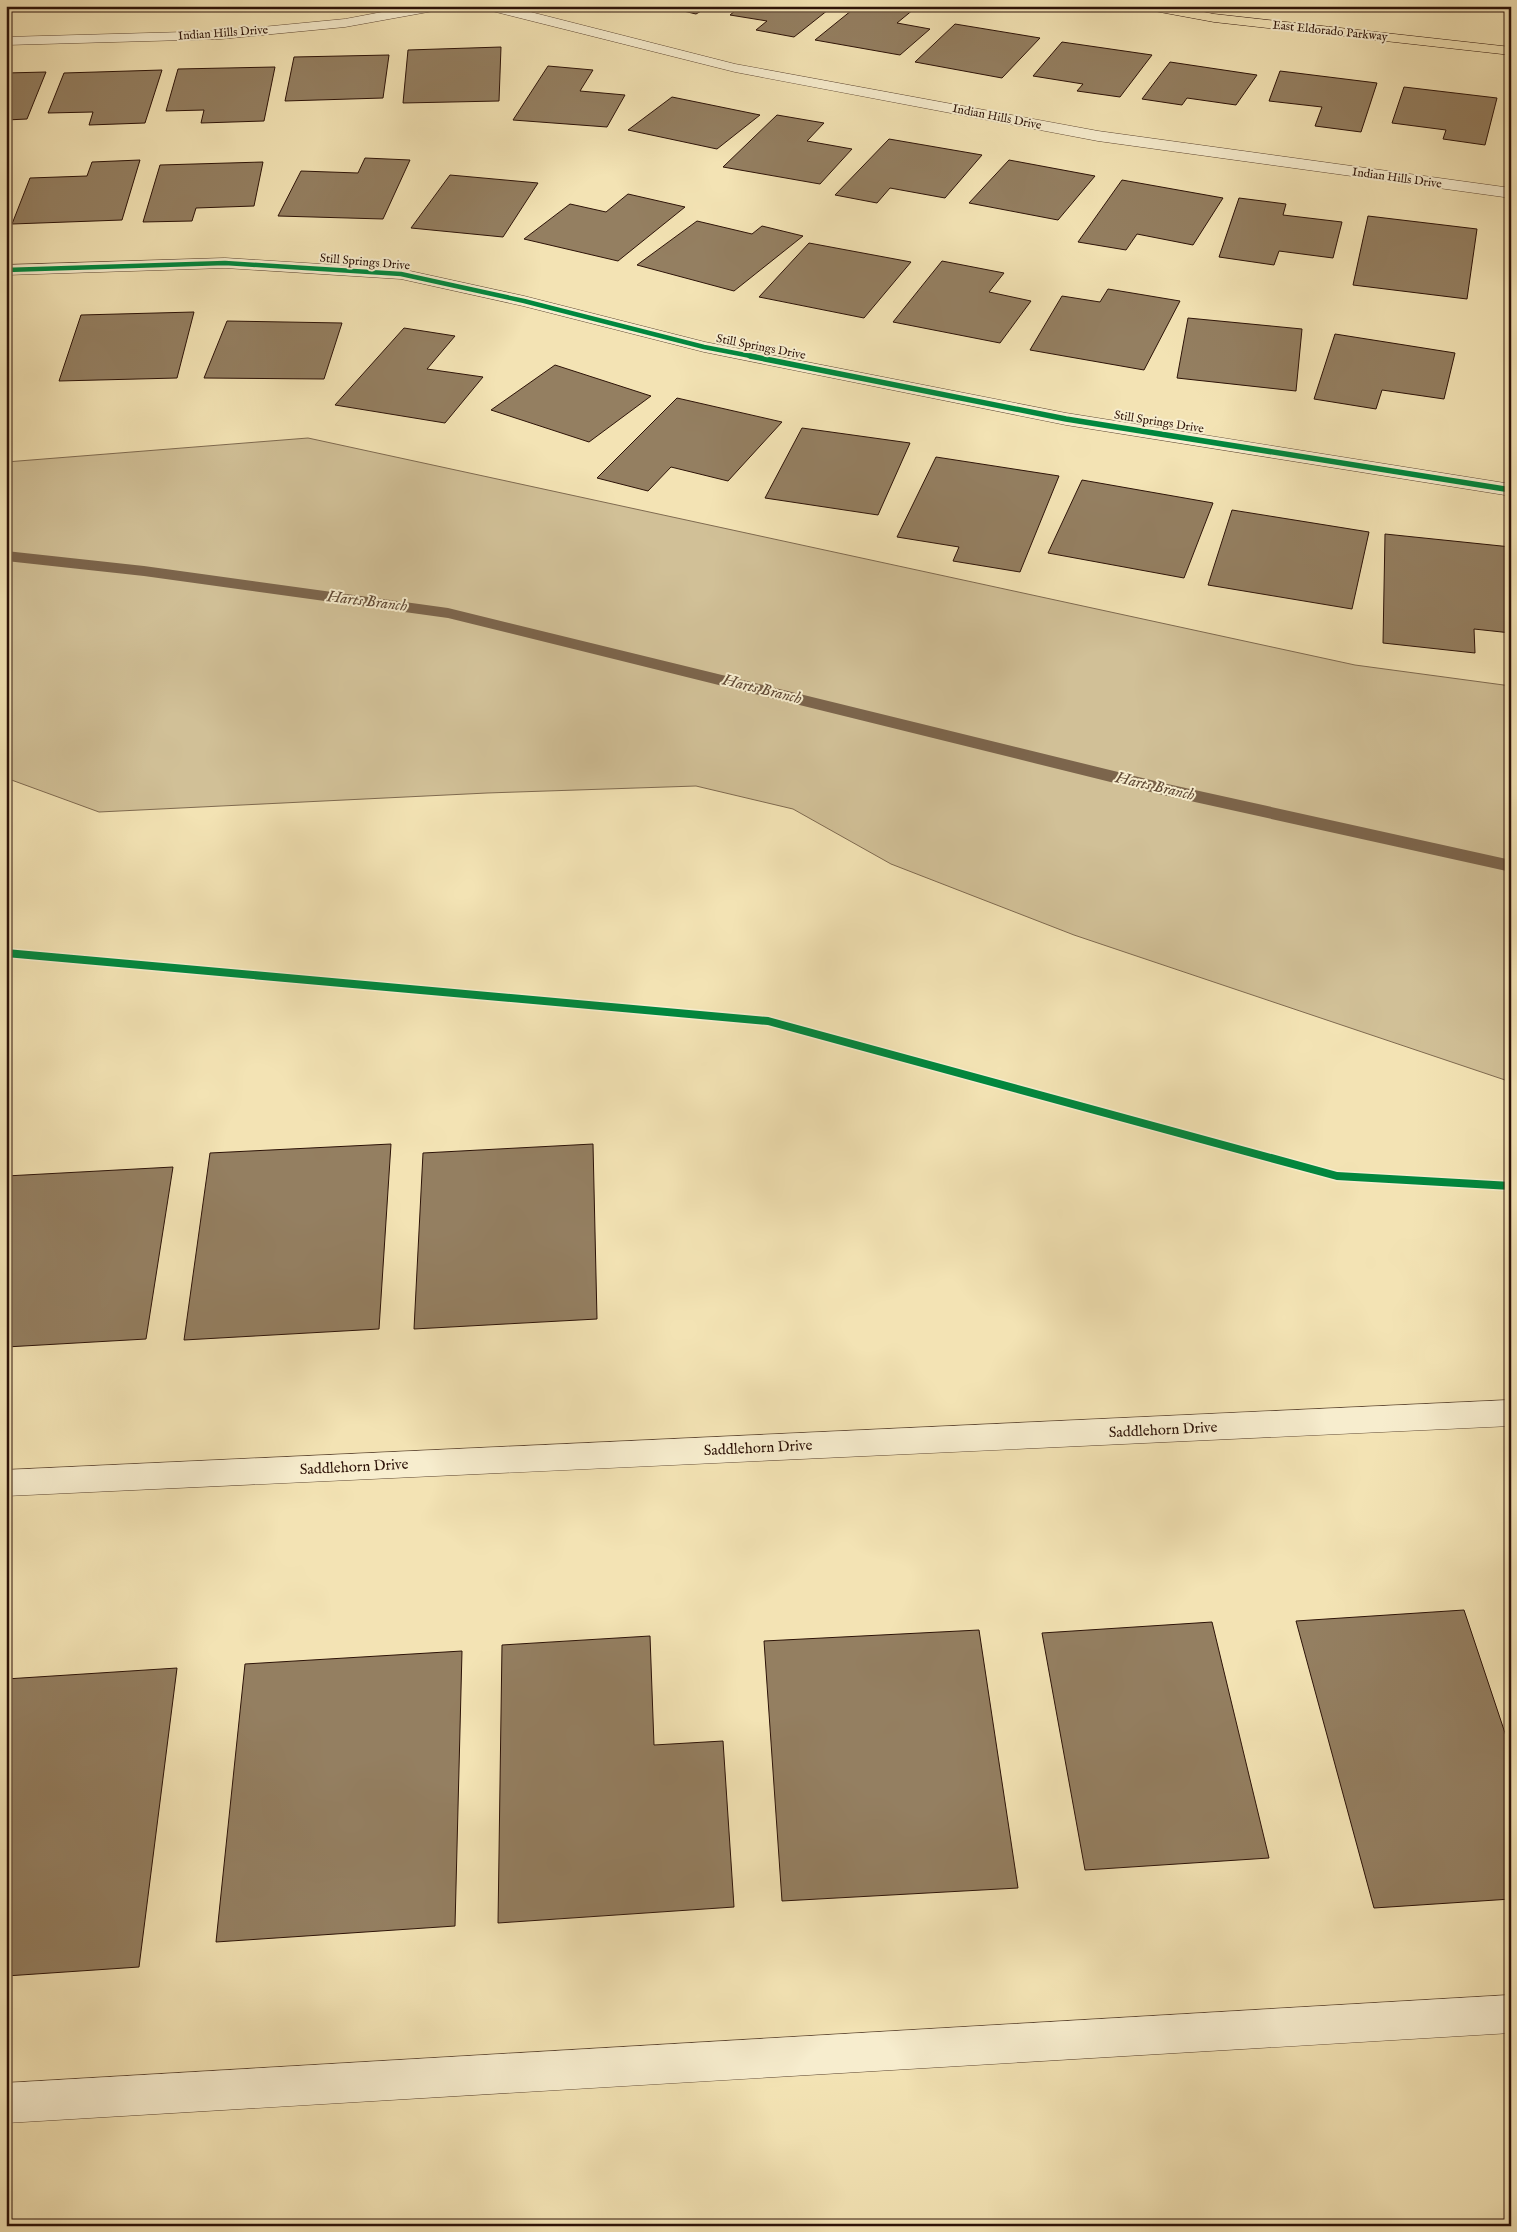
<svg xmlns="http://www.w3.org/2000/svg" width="1517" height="2232" font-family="'IM FELL English',serif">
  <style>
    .green { fill: #d1c097; stroke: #7f6a50 }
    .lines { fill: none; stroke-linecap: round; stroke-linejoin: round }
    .stream { fill: #7c654c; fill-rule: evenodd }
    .building { fill: #947f61; stroke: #2d1308 }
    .minor-casing { stroke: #5e4733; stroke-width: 1 }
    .major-casing { stroke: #2d1308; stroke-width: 1 }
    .minor { fill: #f7edce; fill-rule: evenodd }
    .major { fill: #f3e3b4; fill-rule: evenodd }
    .cycleway-far2-casing { stroke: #f7edce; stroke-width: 6 }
    .cycleway-far1-casing { stroke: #f7edce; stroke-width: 8 }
    .cycleway-casing { stroke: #f7edce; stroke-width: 11 }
    .cycleway-far2 { stroke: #00873e; stroke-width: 4.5 }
    .cycleway-far1 { stroke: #00873e; stroke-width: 5.5 }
    .cycleway { stroke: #00873e; stroke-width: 8 }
    .labels { text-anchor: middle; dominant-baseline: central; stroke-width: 4; stroke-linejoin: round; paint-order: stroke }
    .far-street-label { font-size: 12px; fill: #2d1308; stroke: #f7edce }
    .street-label { font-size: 15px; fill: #2d1308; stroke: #f7edce }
    .water-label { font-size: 16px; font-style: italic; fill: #614a36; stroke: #f7edce }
  </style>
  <rect width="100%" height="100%" fill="#f3e3b4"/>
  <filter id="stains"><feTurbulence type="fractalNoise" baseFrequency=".004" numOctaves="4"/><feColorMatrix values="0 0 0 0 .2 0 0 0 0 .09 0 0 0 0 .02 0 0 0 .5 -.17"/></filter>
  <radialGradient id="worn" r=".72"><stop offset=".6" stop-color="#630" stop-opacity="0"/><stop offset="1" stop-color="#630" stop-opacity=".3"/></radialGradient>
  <path class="green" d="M308 438 1355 665 1511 686V1082L1074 935 891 864 793 809 696 786 487 793 99 812 6 778V462Z"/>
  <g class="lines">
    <path class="stream" d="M6 551 144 566 448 608 1163 783 1511 860V872L1163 795 448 618 144 576 6 561Z"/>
  </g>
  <g class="building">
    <path d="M662 6H710L696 14Z"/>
    <path d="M741 6H833L794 37 756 30 767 21 730 15Z"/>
    <path d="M857 6H900L914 9 897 23 930 29 900 55 815 40Z"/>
    <path d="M955 24 1040 38 1002 78 915 62Z"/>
    <path d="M1062 42 1152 55 1120 97 1077 91 1083 84 1033 76Z"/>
    <path d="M501 47 499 101 403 103 408 50Z"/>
    <path d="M389 55 383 98 285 101 294 57Z"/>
    <path d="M1170 62 1257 75 1236 105 1187 98 1182 105 1142 99Z"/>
    <path d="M548 66 593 70 580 91 625 95 607 127 513 120Z"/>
    <path d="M275 67 264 121 201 123 204 110 166 111 178 69Z"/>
    <path d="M162 70 145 123 89 125 93 112 48 113 64 73Z"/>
    <path d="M1280 71 1377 83 1361 132 1315 126 1322 107 1269 101Z"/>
    <path d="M46 72 27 119 6 120V73Z"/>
    <path d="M1404 87 1497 98 1485 145 1443 139 1446 130 1392 123Z"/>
    <path d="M672 97 760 115 717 149 628 130Z"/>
    <path d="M777 115 824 123 807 141 852 149 820 184 723 167Z"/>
    <path d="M889 139 982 155 945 198 890 188 877 203 835 195Z"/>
    <path d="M365 158 410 160 383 219 278 216 301 171 358 173Z"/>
    <path d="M140 160 122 220 12 224 30 178 87 176 92 162Z"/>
    <path d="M1009 160 1095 176 1058 220 969 203Z"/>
    <path d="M263 162 254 206 196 208 192 221 143 222 160 165Z"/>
    <path d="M450 175 538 183 503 237 411 228Z"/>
    <path d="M1122 180 1223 198 1193 245 1137 234 1126 250 1078 242Z"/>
    <path d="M628 194 685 207 618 261 524 239 570 204 606 212Z"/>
    <path d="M1239 198 1286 204 1283 215 1342 222 1333 258 1279 251 1274 265 1219 257Z"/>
    <path d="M1368 216 1477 229 1467 299 1353 285Z"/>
    <path d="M697 221 752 234 762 226 803 236 734 291 637 265Z"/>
    <path d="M809 243 911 262 864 318 759 297Z"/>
    <path d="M942 261 1004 273 989 292 1031 301 1000 343 893 322Z"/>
    <path d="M1108 289 1180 301 1144 370 1030 350 1062 296 1100 302Z"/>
    <path d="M194 312 177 378 59 381 81 315Z"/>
    <path d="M1188 318 1302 329 1296 391 1177 378Z"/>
    <path d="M227 321 342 323 324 379 204 378Z"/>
    <path d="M404 328 455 336 427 369 483 377 445 423 335 405Z"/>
    <path d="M1335 334 1455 353 1444 399 1382 390 1376 409 1314 399Z"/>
    <path d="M555 365 651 396 589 442 491 410Z"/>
    <path d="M677 398 782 422 728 481 671 467 648 491 597 478Z"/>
    <path d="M802 428 910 443 878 515 765 498Z"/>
    <path d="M936 457 1059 476 1020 572 953 561 959 547 897 537Z"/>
    <path d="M1082 480 1213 503 1184 578 1048 553Z"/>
    <path d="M1232 510 1369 532 1352 609 1208 585Z"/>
    <path d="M1385 534 1511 547V633L1474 629 1475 653 1383 643Z"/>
    <path d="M391 1144 379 1329 184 1340 210 1153Z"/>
    <path d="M593 1144 597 1319 414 1329 423 1153Z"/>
    <path d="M173 1167 146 1339 6 1347V1176Z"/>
    <path d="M1464 1610 1511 1751V1899L1374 1908 1296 1621Z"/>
    <path d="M1212 1622 1269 1858 1085 1870 1042 1633Z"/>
    <path d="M979 1630 1018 1888 782 1901 764 1641Z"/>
    <path d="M650 1636 654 1745 723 1741 734 1907 498 1923 502 1645Z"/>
    <path d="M462 1651 455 1926 216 1942 245 1664Z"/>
    <path d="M177 1668 139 1967 6 1976V1679Z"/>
    <path d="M919 2223V2226H877Z"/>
  </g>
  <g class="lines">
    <defs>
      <g id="minor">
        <path d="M414 6H446L439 10 345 27 221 39 6 45V37L221 31 345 19Z"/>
        <path d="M482 6H507L735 64 1098 131 1511 188V198L1098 141 735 72 484 9Z"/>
        <path d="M225 258 401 269 524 296 705 342 1066 413 1511 484V496L1066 425 704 352 523 306 401 279 225 268 6 275V265Z"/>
        <path d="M1511 1400V1426L6 1496V1470Z"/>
        <path d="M1511 1995V2033L6 2123V2083Z"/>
      </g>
      <path id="major" d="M1142 6H1173L1214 14 1511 47V55L1214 22 1149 10Z"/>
    </defs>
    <use href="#minor" class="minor-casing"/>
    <use href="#major" class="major-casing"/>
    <use href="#minor" class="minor"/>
    <use href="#major" class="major"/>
    <defs>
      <path id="cycleway-far2" d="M6 270 225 263 401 274 524 301 704 347 756 357"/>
      <path id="cycleway-far1" d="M750 356 1066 419 1511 490"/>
      <path id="cycleway" d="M6 953 768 1021 1337 1176 1511 1186"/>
    </defs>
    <use href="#cycleway-far2" class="cycleway-far2-casing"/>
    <use href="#cycleway-far1" class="cycleway-far1-casing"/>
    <use href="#cycleway" class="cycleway-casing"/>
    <use href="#cycleway-far2" class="cycleway-far2"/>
    <use href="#cycleway-far1" class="cycleway-far1"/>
    <use href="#cycleway" class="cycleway"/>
  </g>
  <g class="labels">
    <g class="far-street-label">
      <text transform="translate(1330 31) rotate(6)">East Eldorado Parkway</text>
      <text transform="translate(223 33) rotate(-4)">Indian Hills Drive</text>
      <text transform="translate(997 117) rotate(11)">Indian Hills Drive</text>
      <text transform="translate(1397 178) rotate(8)">Indian Hills Drive</text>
      <text transform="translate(365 262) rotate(5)">Still Springs Drive</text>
      <text transform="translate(761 347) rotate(11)">Still Springs Drive</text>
      <text transform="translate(1159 422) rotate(9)">Still Springs Drive</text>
    </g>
    <g class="street-label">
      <text transform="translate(1163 1430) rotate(-3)">Saddlehorn Drive</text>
      <text transform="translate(758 1448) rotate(-3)">Saddlehorn Drive</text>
      <text transform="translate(354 1467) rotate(-3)">Saddlehorn Drive</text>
    </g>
    <g class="water-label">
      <text transform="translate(367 602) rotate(7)">Harts Branch</text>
      <text transform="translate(762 690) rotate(14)">Harts Branch</text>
      <text transform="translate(1155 787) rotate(13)">Harts Branch</text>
    </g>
  </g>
  <rect width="1517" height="2232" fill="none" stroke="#f3e3b4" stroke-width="25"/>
  <rect x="8" y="8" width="1502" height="2217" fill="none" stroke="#2d1308" stroke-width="2.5"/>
  <rect x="12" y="12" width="1492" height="2207" fill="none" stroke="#2d1308"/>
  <rect width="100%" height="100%" filter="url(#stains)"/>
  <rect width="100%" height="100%" fill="url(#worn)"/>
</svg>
